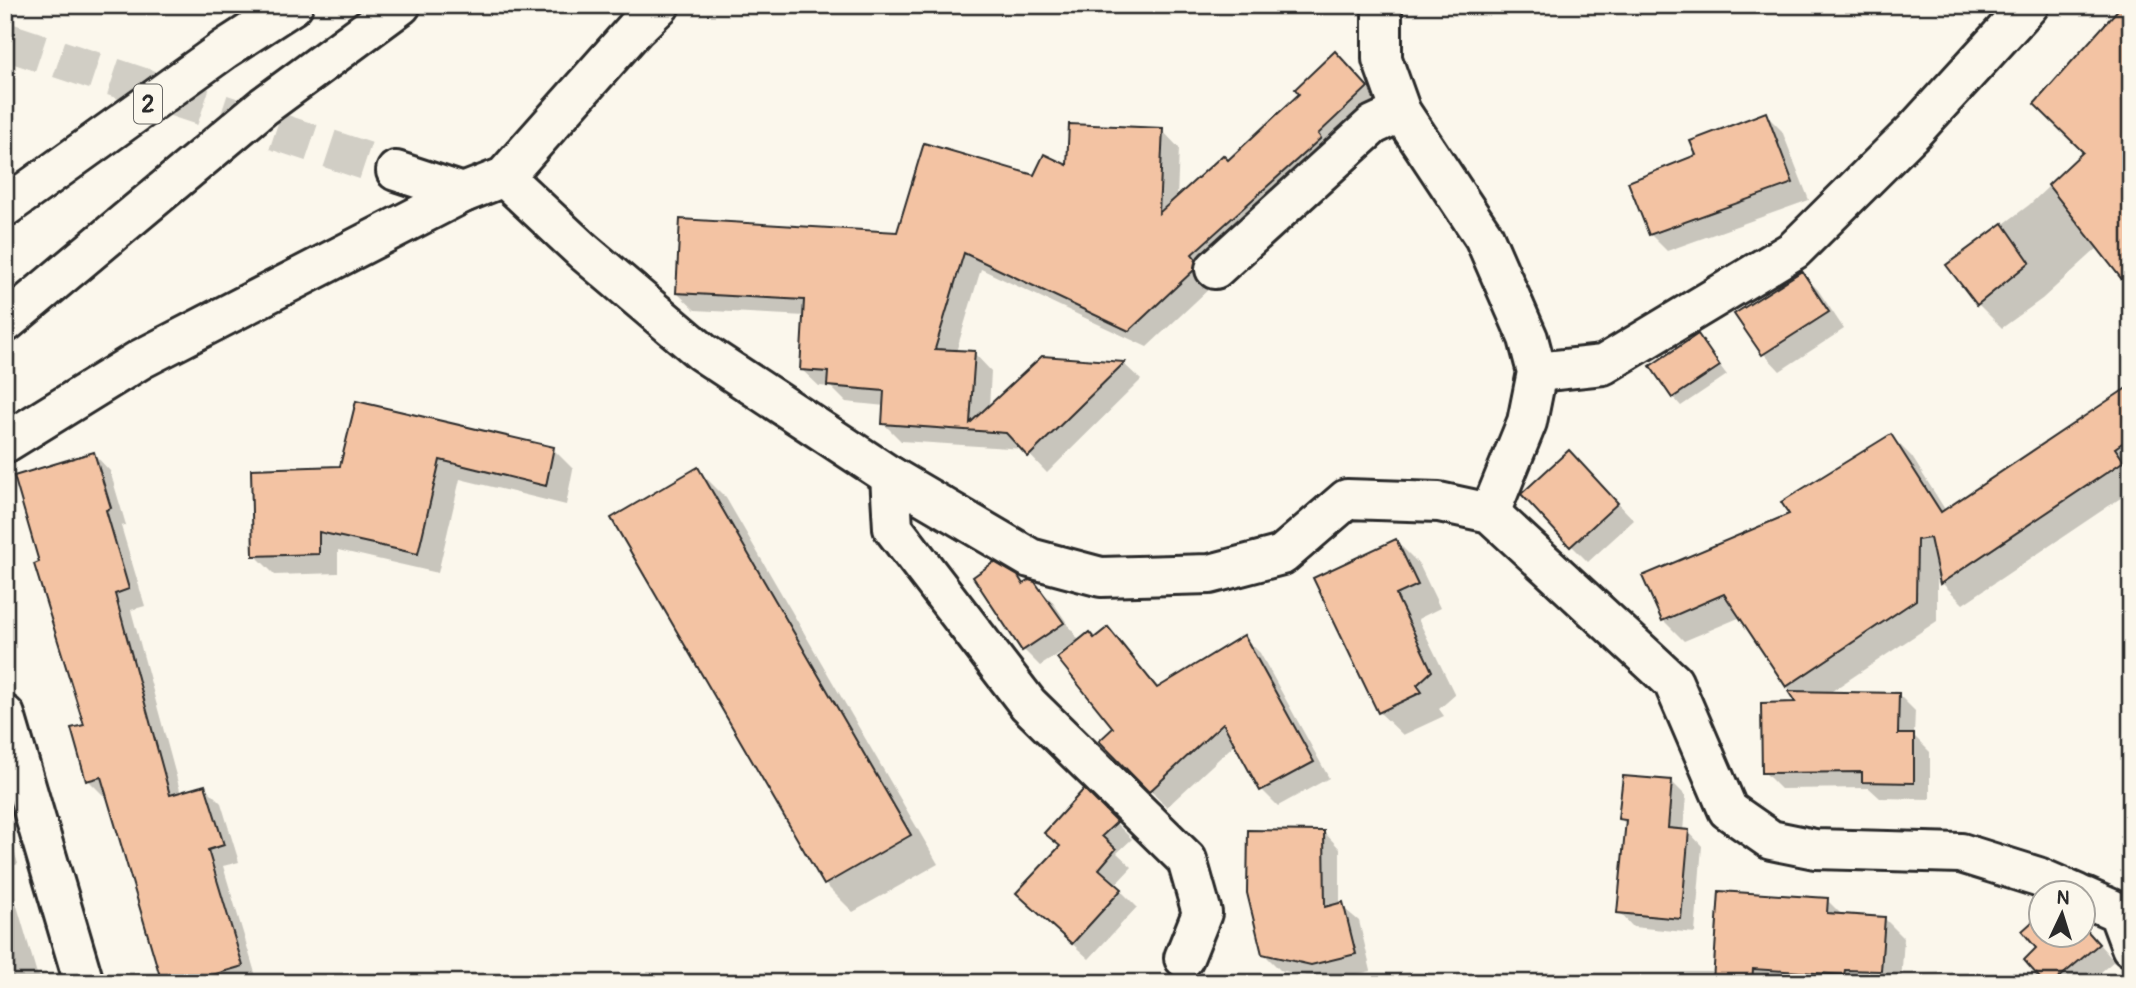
<svg xmlns="http://www.w3.org/2000/svg" width="2136" height="988" font-family="Pangolin,sans-serif">
  <style>
    .shadow { fill: #0003 }
    .building { fill: #f3c3a3; stroke: #2b2b2b; stroke-width: 2 }
    .lines { fill: none; stroke-linecap: round; stroke-linejoin: round }
    .minor-tunnel { stroke: #d1cec5; stroke-width: 38; stroke-dasharray: 38 19; stroke-linecap: butt }
    .minor-casing { stroke: #2b2b2b; stroke-width: 44 }
    .highway-casing { stroke: #2b2b2b; stroke-width: 44 }
    .minor { stroke: #fbf7ec; stroke-width: 38 }
    .highway { stroke: #fbf7ec; stroke-width: 38 }
    .labels { text-anchor: middle; dominant-baseline: central; stroke-width: 5; stroke-linejoin: round; paint-order: stroke }
    .shield { fill: #fbf7ec; stroke: #696865; stroke-width: 2 }
    .shield-label { font-size: 23px; font-weight: bold; fill: #2b2b2b }
  </style>
  <rect width="100%" height="100%" fill="#fbf7ec"/>
  <filter id="ink" filterUnits="userSpaceOnUse"><feTurbulence type="fractalNoise" baseFrequency=".0143" numOctaves="2"/><feDisplacementMap in="SourceGraphic" scale="14" xChannelSelector="R" yChannelSelector="G"/><feConvolveMatrix kernelMatrix="1 2 1 2 8 2 1 2 1" color-interpolation-filters="sRGB"/></filter>
  <g filter="url(#ink)">
    <g class="shadow">
      <path d="M1352 71 1384 105 1211 287 1147 347 981 269 956 352 974 353 991 371 989 408 1042 358 1124 364 1141 380 1047 473 1024 449 901 441 884 424 885 406 846 402 831 387 819 386 801 369 805 316 695 310 677 293 898 234 1035 177 1069 167 1162 130 1179 148 1177 198Z"/>
      <path d="M1765 114 1782 131 1809 200 1667 251 1650 234 1698 156Z"/>
      <path d="M2085 152 2099 247 2042 299 2002 328 1978 304 1948 266 2029 205Z"/>
      <path d="M1802 273 1818 290 1844 329 1780 371 1764 354 1737 314Z"/>
      <path d="M1698 337 1727 375 1681 406 1673 397Z"/>
      <path d="M2131 407V491L1963 604 1942 583 1937 570V621L1829 693 1898 694 1915 711 1914 736 1930 752V799L1880 798 1869 788 1781 789 1764 772 1799 704 1741 617 1684 641 1663 620 1891 436 1912 457 1946 511Z"/>
      <path d="M553 449 573 469 566 505 460 479 438 573 338 550V573L275 575 255 555 342 468Z"/>
      <path d="M94 454 110 471 126 525 121 526 145 606 131 610 181 794 205 787 221 803 239 862 223 866 258 983H163L108 796 105 797 88 780 86 726 41 564Z"/>
      <path d="M1585 469 1634 520 1588 562 1571 545Z"/>
      <path d="M698 470 726 498 938 864 853 912 825 884Z"/>
      <path d="M1396 541 1419 564 1440 608 1418 619 1455 695 1439 709 1444 716 1403 735 1379 712Z"/>
      <path d="M975 577 1017 578 1025 586 1034 584 1052 601 1080 642 1095 640 1108 629 1159 688 1244 637 1260 653 1329 778 1278 806 1262 790 1236 743 1167 807 1101 742 1116 728 1069 647 1040 666 1024 650Z"/>
      <path d="M1672 782 1686 796 1683 831H1688L1702 846 1695 933 1633 927 1619 912 1627 825 1620 818Z"/>
      <path d="M1084 792 1132 839 1117 853 1132 867 1115 885 1137 907 1089 959 1035 910Z"/>
      <path d="M5 820 18 864 6 868 37 974 49 983H5Z"/>
      <path d="M1324 832 1340 849V905L1359 921 1371 971 1329 981 1280 970 1263 953Z"/>
      <path d="M1720 892 1827 900 1843 916 1884 918 1904 938 1901 983H1715Z"/>
      <path d="M2042 916V936H2084V927L2114 961 2088 983H2047L2039 948 2024 931Z"/>
    </g>
    <g class="building">
      <path d="M2122 5H2131V291L2048 185 2083 152 2034 104Z"/>
      <path d="M1335 51 1368 87 1318 134 1321 138 1192 254 1196 259 1194 270 1129 331 964 253 935 349 975 351 970 423 1042 356 1125 362 1028 457 1006 433 882 424 884 391 827 386 828 372 800 370 804 300 676 293 680 219 897 232 924 143 1034 175 1044 154 1067 165 1069 124 1163 128 1159 213 1223 155 1228 160 1299 94 1295 89Z"/>
      <path d="M1766 112 1793 183 1649 235 1628 182 1696 155 1690 141Z"/>
      <path d="M2003 223 2030 262 1977 305 1946 265Z"/>
      <path d="M1802 271 1829 312 1762 355 1734 314Z"/>
      <path d="M1698 334 1720 366 1672 398 1650 366Z"/>
      <path d="M2131 385V437L2115 448 2124 461 1940 584 1930 538 1917 540 1916 600 1786 687 1724 594 1662 621 1642 576 1789 514 1781 502 1891 434 1941 512Z"/>
      <path d="M356 401 554 447 546 486 440 460 418 554 319 532V554L253 556 251 469 340 466Z"/>
      <path d="M1569 450 1618 503 1570 547 1521 494Z"/>
      <path d="M94 452 111 508 106 510 129 589 115 594 170 795 205 785 224 845 208 850 243 966 185 983H162L101 777 86 781 71 728 84 725 34 564 39 562 14 476Z"/>
      <path d="M698 467 911 835 824 885 611 518Z"/>
      <path d="M1396 539 1418 585 1396 595 1432 671 1417 685 1422 692 1378 713 1313 578Z"/>
      <path d="M994 562 1018 576 1023 584 1029 580 1035 582 1064 623 1022 651 973 577Z"/>
      <path d="M1108 627 1157 688 1244 635 1314 762 1260 791 1223 723 1149 792 1099 741 1113 728 1057 658 1089 632 1094 638Z"/>
      <path d="M1788 691 1899 693 1898 734H1914V783L1862 782V772L1762 773 1761 703 1795 702Z"/>
      <path d="M1623 776 1672 780 1668 828 1689 830 1681 919 1617 913 1626 820 1618 819Z"/>
      <path d="M1084 789 1117 822 1102 836 1116 849 1099 869 1122 889 1072 944 1016 893 1060 846 1044 833Z"/>
      <path d="M1248 830 1324 831 1325 907 1343 902 1356 954 1311 965 1262 954 1247 893Z"/>
      <path d="M1719 891 1828 898 1827 913 1885 917 1881 971 1845 970 1844 975 1753 969 1752 983 1713 981Z"/>
      <path d="M2041 914V935H2083V926L2099 944 2053 983H2044L2024 960 2036 948 2022 931Z"/>
    </g>
    <g class="lines">
      <path class="minor-tunnel" d="M5 41 396 171"/>
      <defs>
        <g id="minor">
          <path d="M1382 5V59L1401 112 1484 237 1528 338 1537 372 1527 422 1490 513"/>
          <path d="M396 171 463 193"/>
          <path d="M504 177 583 251 702 352 890 476 1030 558 1101 577 1210 574 1282 555 1347 499 1439 502 1490 513 1673 682 1728 810 1771 840 1815 849 1961 853 2038 877 2077 894"/>
          <path d="M1215 269 1373 125 1401 112"/>
          <path d="M1537 372 1603 365 1794 250 1914 131 2029 5"/>
          <path d="M5 443 141 359 463 193 504 177 635 29 660 5"/>
          <path d="M890 476 893 528 1028 704 1187 860 1202 913 1184 958"/>
          <path d="M5 715 84 983"/>
          <path d="M2084 897 2118 912 2131 947"/>
        </g>
        <g id="highway">
          <path d="M5 207 225 49 293 5"/>
          <path d="M5 323 264 106 401 5"/>
        </g>
      </defs>
      <use href="#minor" class="minor-casing"/>
      <use href="#highway" class="highway-casing"/>
      <use href="#minor" class="minor"/>
      <use href="#highway" class="highway"/>
    </g>
  </g>
  <g class="labels">
    <rect class="shield" x="134" y="84.5" width="28" height="39" rx="5"/>
    <g class="shield-label">
      <text x="148" y="104">2</text>
    </g>
  </g>
  <rect width="2136" height="988" fill="none" stroke="#fbf7ec" stroke-width="28"/>
  <rect x="14" y="14" width="2108" height="960" fill="none" stroke="#2b2b2b" stroke-width="2.5" filter="url(#ink)"/>
  <g transform="translate(2062 914) rotate(4)"><circle r="33" fill="#fbf7ec" stroke="#a8a59f" stroke-width="2"/>
  <path d="M0-5L12 26L0 18L-12 26Z" fill="#2b2b2b"/>
  <text y="-10" font-size="19" font-weight="bold" text-anchor="middle" fill="#2b2b2b">N</text>
  </g>
</svg>
